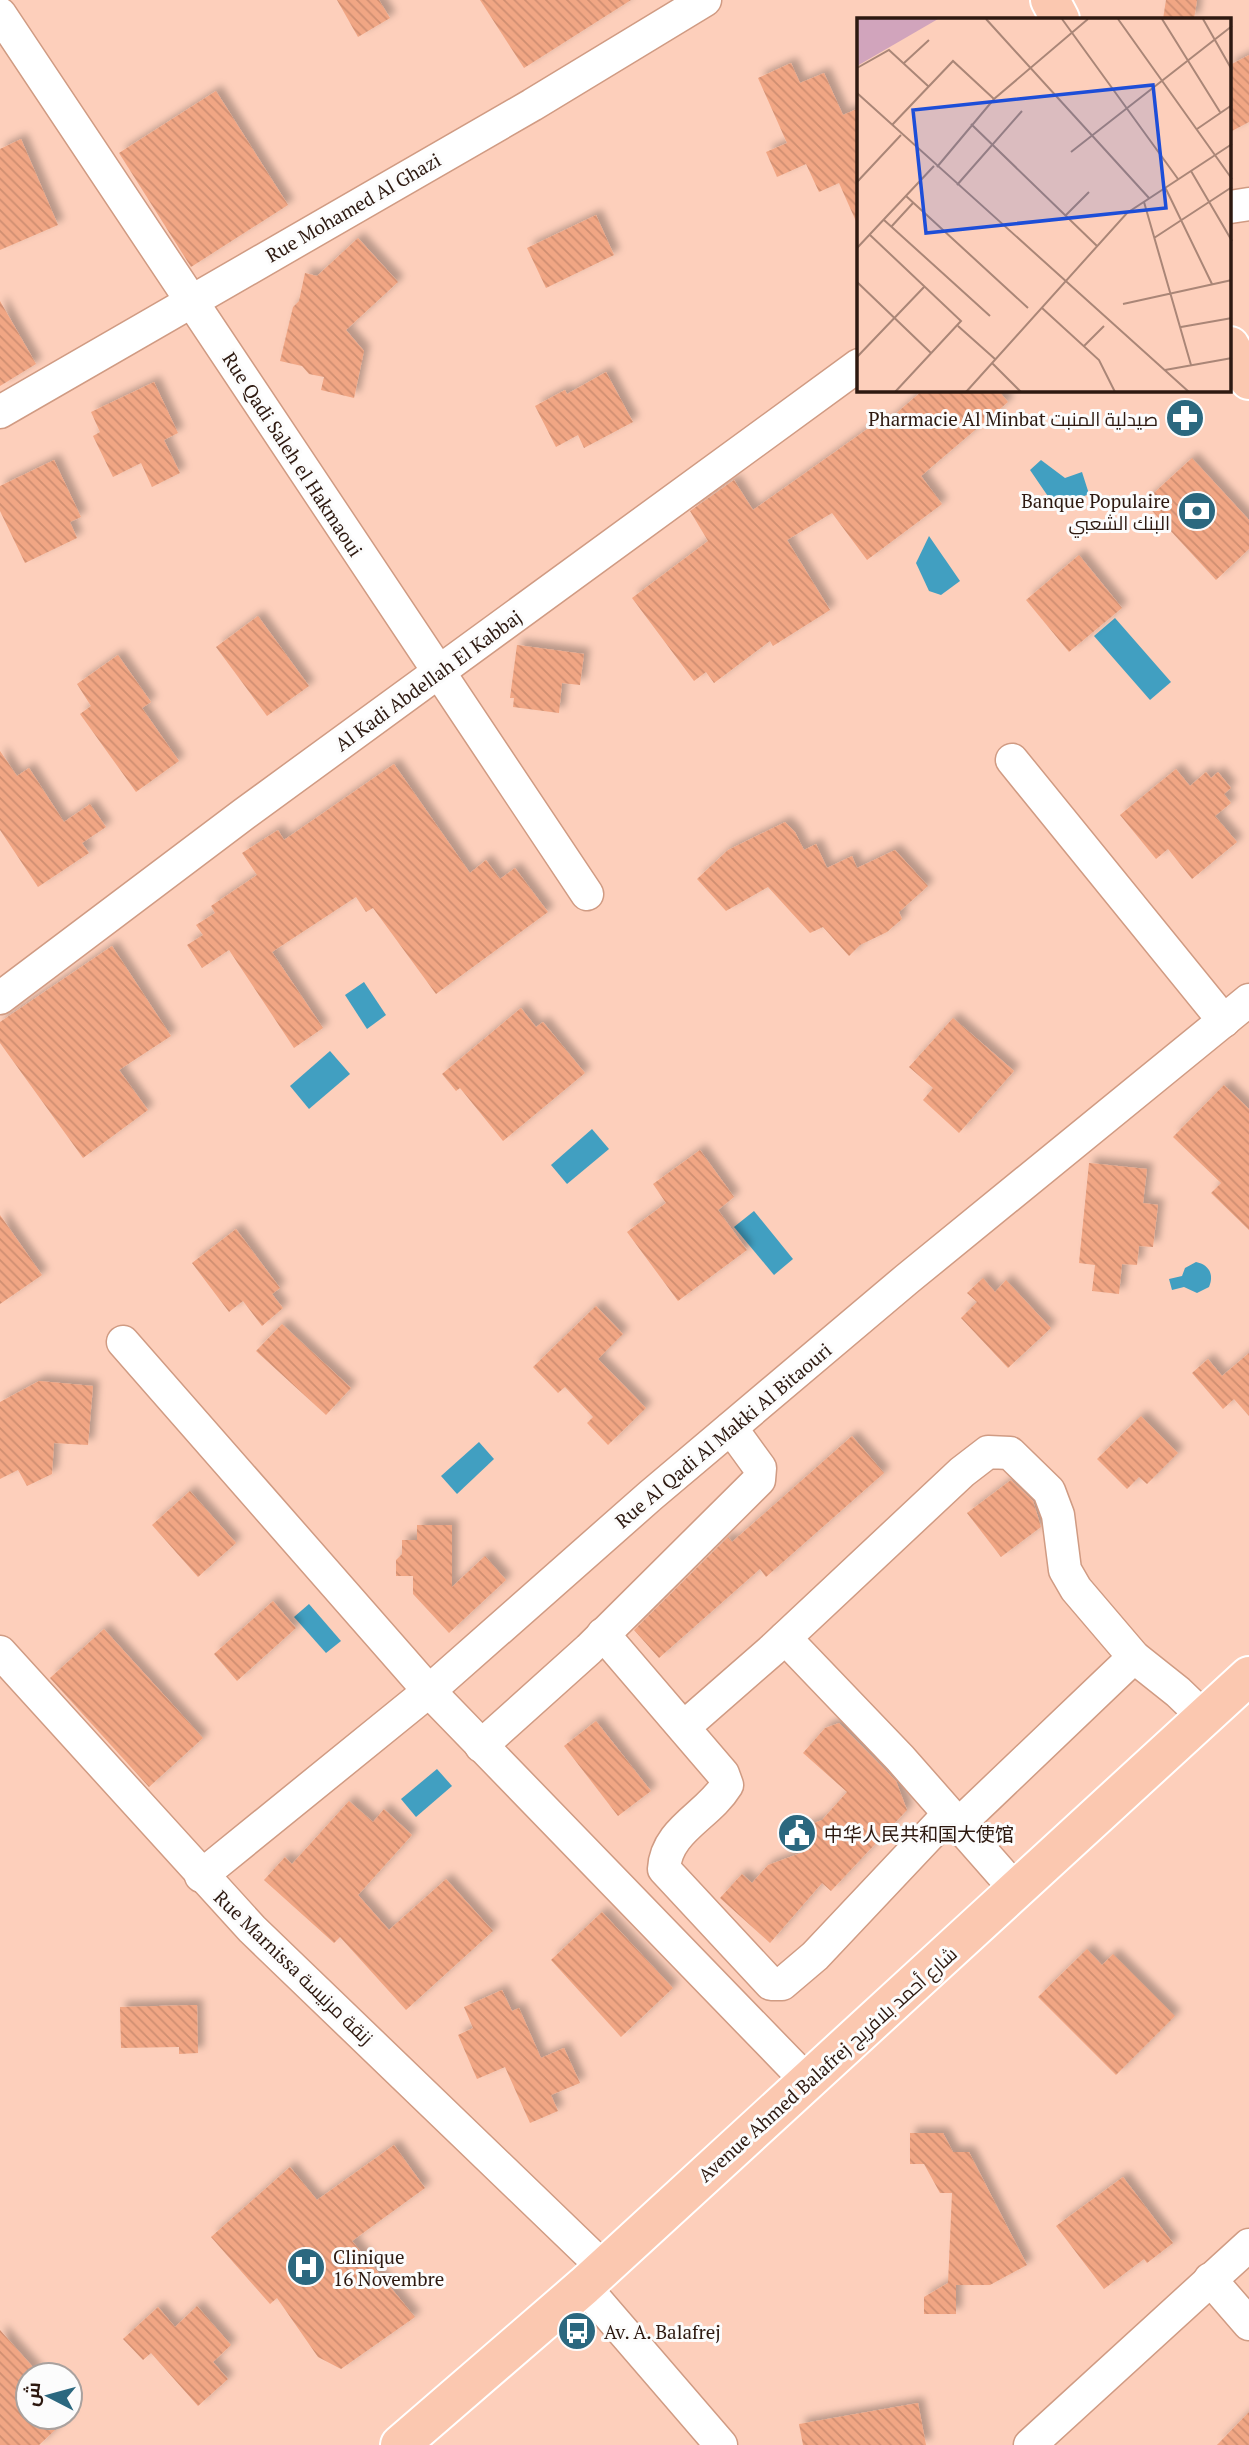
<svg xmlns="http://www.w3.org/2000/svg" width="1249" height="2445" font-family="'PT Serif',Cairo,'Noto Sans SC',serif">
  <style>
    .water { fill: #419fc1 }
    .building { fill: url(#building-back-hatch); filter: url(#shadow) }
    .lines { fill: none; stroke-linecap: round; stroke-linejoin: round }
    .minor-casing { stroke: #d09b83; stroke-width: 35 }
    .major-casing { stroke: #fff; stroke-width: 42 }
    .minor { stroke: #fff; stroke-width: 32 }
    .major { stroke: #fbc8b0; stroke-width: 38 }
    .labels { text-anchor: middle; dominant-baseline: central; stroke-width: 6; stroke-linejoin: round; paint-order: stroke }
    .street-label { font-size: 19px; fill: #2d1910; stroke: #fcfcfc }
    .poi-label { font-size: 19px; fill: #2d1910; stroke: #fcfcfc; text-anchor: start }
    .inset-road { fill: none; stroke: #aa8677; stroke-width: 2 }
    .view { fill: #1d4ed8; fill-opacity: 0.15; stroke: #1d4ed8; stroke-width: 3.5 }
    .inset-edge { fill: none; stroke: #2d1910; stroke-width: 3.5 }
  </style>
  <defs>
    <pattern id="building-back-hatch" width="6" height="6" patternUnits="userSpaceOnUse" patternTransform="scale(1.75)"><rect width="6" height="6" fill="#f1a684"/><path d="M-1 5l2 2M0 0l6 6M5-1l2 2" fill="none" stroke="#cf8e71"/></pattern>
    <filter id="shadow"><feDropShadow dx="6" dy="-6" stdDeviation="3.5" flood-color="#0004"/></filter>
  </defs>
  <rect width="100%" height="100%" fill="#fdcfbb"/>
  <g class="water">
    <path d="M1041 460 1065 478 1082 472 1089 494 1056 508 1030 470Z"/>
    <path d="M929 536 960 581 941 595 929 591 916 563Z"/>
    <path d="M1115 618 1171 682 1150 700 1094 636Z"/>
    <path d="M364 982 386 1015 367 1029 345 995Z"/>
    <path d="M330 1051 350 1074 309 1109 290 1086Z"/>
    <path d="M592 1129 609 1149 567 1184 551 1165Z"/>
    <path d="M754 1211 793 1259 774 1275 734 1227Z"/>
    <path d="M1196 1262C1210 1265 1214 1275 1209 1287L1197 1293 1184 1287 1172 1290 1169 1279 1182 1276 1185 1268Z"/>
    <path d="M479 1442 494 1459 457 1494 441 1476Z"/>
    <path d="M309 1604 341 1641 326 1653 294 1617Z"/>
    <path d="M437 1769 452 1786 416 1817 401 1799Z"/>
  </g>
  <g class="building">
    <path d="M337 0H379L390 18 358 37Z"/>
    <path d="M480 0H631L524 68Z"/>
    <path d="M1166 0H1197L1194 19H1163Z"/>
    <path d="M1249 55V122L1230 132V65Z"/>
    <path d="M791 63 800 83 824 73 843 115 859 108V228L839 183 819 192 806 164 777 177 766 152 787 143 758 78Z"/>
    <path d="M216 91 288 205 191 267 119 153Z"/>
    <path d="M21 139 58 225 0 250V149Z"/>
    <path d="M596 215 614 255 546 288 527 248Z"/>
    <path d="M358 238 398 282 346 330 364 351 354 398 321 390 324 377 309 374 302 366 280 361 293 307 299 301 305 273 317 276Z"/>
    <path d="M0 301 36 364 0 386Z"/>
    <path d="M606 372 633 422 584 448 578 435 556 447 535 406 565 390 567 394Z"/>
    <path d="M154 382 178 433 164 440 180 473 152 487 141 463 113 477 93 436 100 432 91 412Z"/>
    <path d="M923 390H998L1008 402 921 476 942 504 867 560 832 513 787 540 830 610 773 646 770 641 714 683 706 672 694 681 632 598 708 541 690 511 734 480 753 510 880 420 884 424Z"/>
    <path d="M1192 458 1249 520V549L1216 580 1144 502Z"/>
    <path d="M54 460 81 517 70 522 77 538 25 563 0 511V486Z"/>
    <path d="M1079 555 1122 608 1069 652 1026 600Z"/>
    <path d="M258 616 309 686 267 716 216 647Z"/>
    <path d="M517 645 584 654 580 685 562 683 559 713 513 707 514 698H510Z"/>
    <path d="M118 655 151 702 142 708 179 761 136 792 80 714 91 706 77 684Z"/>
    <path d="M0 751 17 776 29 768 64 822 90 804 106 827 82 843 89 853 38 887 0 830Z"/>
    <path d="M394 764 470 873 486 860 500 879 515 868 548 912 436 994 373 908 366 912 356 897 272 952 323 1028 294 1048 229 950 202 968 187 945 203 935 196 925 215 913 211 906 257 875 242 853 278 830 284 840Z"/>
    <path d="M1176 769 1190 786 1206 772 1211 778 1218 772 1231 788 1224 794 1231 803 1215 816 1237 842 1192 879 1168 849 1156 859 1120 815Z"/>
    <path d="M785 822 795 832 804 850 816 844 827 868 852 856 857 868 895 850 928 886 899 912 902 919 887 932 860 945 849 956 823 927 810 933 768 887 726 911 697 879 728 850Z"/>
    <path d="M112 946 171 1036 119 1070 148 1110 83 1158 0 1043V1022Z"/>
    <path d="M521 1008 536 1027 543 1022 585 1073 503 1141 460 1088 456 1091 442 1074Z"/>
    <path d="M953 1018 1014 1071 959 1133 923 1100 933 1088 909 1067Z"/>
    <path d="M1224 1085 1249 1109V1230L1211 1193 1221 1183 1173 1137Z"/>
    <path d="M700 1150 734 1197 718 1210 747 1250 678 1301 627 1232 666 1203 653 1184Z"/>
    <path d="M1089 1163 1147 1169 1143 1203 1158 1205 1153 1247 1139 1246 1137 1265 1122 1264 1119 1294 1092 1291 1095 1265 1079 1263Z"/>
    <path d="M0 1215 42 1275 0 1304Z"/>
    <path d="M236 1229 280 1288 272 1294 283 1308 262 1326 243 1301 229 1312 192 1263Z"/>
    <path d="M983 1278 995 1292 1006 1280 1051 1328 1008 1368 961 1318 977 1302 967 1293Z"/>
    <path d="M596 1306 623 1334 598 1359 646 1408 608 1445 587 1423 593 1417 565 1387 558 1393 533 1367Z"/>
    <path d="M282 1324 351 1388 326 1415 256 1351Z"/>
    <path d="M1249 1353V1416L1234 1399 1223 1409 1192 1373 1208 1359 1222 1376Z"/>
    <path d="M39 1381 93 1386 88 1445 54 1443 52 1474 27 1486 18 1470 0 1479V1402Z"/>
    <path d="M1141 1416 1178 1453 1147 1484 1139 1477 1127 1489 1097 1459Z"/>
    <path d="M852 1436 884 1473 766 1577 760 1569 659 1658 634 1630 728 1537 732 1542Z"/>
    <path d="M1011 1480 1033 1501 1041 1527 1001 1557 967 1513Z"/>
    <path d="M190 1491 236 1543 198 1577 152 1525Z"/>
    <path d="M417 1525H452V1587L485 1556 506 1580 449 1633 413 1594V1576H396V1560L402 1554V1540H417Z"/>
    <path d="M273 1601 296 1628 237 1681 214 1654Z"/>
    <path d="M104 1629 203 1738 149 1787 50 1678Z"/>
    <path d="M596 1721 651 1791 618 1816 564 1746Z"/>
    <path d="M839 1723 896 1781 907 1810 831 1891 822 1883 770 1943 720 1898 742 1874 752 1883 768 1865 809 1850 801 1828 822 1820 847 1792 803 1753 825 1728Z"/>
    <path d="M349 1801 373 1822 384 1809 412 1835 358 1895 389 1930 446 1879 493 1931 406 2010 340 1937 334 1943 264 1880 285 1857 292 1864Z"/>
    <path d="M602 1912 673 1988 621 2037 551 1960Z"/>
    <path d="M1087 1949 1102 1965 1113 1954 1175 2016 1116 2075 1038 1997Z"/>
    <path d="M502 1990 512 2011 519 2008 541 2058 564 2048 580 2083 551 2095 558 2111 530 2123 505 2067 477 2079 458 2035 473 2028 464 2007Z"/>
    <path d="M197 2005 198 2053 179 2054V2047L121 2048 120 2007Z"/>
    <path d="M910 2133H943L953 2152H969L1027 2265 990 2285H956V2314H924V2297L948 2283 952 2193H940L924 2164H910Z"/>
    <path d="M394 2145 425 2188 352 2241 415 2317 341 2369 318 2357 277 2298 270 2304 211 2237 290 2167 317 2200Z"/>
    <path d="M1123 2177 1173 2243 1147 2263 1144 2259 1104 2289 1056 2226Z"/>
    <path d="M197 2306 231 2345 213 2362 228 2379 198 2406 151 2353 143 2360 123 2339 158 2307 175 2327Z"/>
    <path d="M0 2330 40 2375H28V2417H69L39 2445H0Z"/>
    <path d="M918 2403 926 2445H803L799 2424Z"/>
    <path d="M1249 2412V2445H1217Z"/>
  </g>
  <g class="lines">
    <defs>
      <g id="minor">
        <path d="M0 14 587 894"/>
        <path d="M1230 207 1249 204"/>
        <path d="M0 412 532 105 705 0"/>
        <path d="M1012 760 1224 1021"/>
        <path d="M0 998 244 814 859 365"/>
        <path d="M123 1342 429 1691 807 2081"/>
        <path d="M603 1634 723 1774 727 1785C708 1816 666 1830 664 1869L771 1984H782L815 1956 948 1815"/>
        <path d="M785 1638 900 1758 1017 1891"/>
        <path d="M0 1652 252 1929 604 2268"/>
        <path d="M684 1727 771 1651 962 1472 988 1452 1010 1453 1049 1491 1058 1515 1065 1570 1076 1589 1134 1657 1178 1692 1204 1717"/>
        <path d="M481 1746 589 1649 759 1480 760 1468 731 1428"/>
        <path d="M959 1824 1134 1657"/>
        <path d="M201 1876 429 1691 650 1496 907 1279 1249 1000"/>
        <path d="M1210 2279 1249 2324"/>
        <path d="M584 2286 721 2445"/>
        <path d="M1030 2445 1249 2245"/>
      </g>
      <g id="major">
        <path d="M1050 0 1060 19"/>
        <path d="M1230 346 1249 380"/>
        <path d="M400 2445 584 2286 1249 1676"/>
      </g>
    </defs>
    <use href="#minor" class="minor-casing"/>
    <use href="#major" class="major-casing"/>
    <use href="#minor" class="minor"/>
    <use href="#major" class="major"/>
  </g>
  <defs>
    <symbol id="pharmacy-disc" viewBox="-11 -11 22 22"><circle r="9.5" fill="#2b687f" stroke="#fcfcfc"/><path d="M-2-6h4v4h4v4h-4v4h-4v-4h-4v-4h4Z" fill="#fff"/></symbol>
    <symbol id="bank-disc" viewBox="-11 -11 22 22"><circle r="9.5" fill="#2b687f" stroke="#fcfcfc"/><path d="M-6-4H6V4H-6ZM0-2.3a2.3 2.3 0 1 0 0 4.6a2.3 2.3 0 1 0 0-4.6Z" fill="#fff"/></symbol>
    <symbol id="civic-disc" viewBox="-11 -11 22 22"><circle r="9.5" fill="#2b687f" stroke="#fcfcfc"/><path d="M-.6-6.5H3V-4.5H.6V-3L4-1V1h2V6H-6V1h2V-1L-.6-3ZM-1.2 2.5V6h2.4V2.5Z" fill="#fff"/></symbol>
    <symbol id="hospital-disc" viewBox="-11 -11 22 22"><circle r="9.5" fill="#2b687f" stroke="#fcfcfc"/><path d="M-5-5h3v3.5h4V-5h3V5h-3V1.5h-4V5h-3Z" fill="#fff"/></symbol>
    <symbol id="bus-disc" viewBox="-11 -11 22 22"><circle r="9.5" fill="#2b687f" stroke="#fcfcfc"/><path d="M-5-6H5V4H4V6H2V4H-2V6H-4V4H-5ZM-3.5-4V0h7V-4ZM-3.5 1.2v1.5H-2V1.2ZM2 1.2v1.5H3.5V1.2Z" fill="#fff"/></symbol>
  </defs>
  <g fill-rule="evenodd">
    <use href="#pharmacy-disc" x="1163" y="396" width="44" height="44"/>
    <use href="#bank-disc" x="1175" y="489" width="44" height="44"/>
    <use href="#civic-disc" x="775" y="1811" width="44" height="44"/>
    <use href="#hospital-disc" x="284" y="2245" width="44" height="44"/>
    <use href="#bus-disc" x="555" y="2309" width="44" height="44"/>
  </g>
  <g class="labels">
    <g class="street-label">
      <text transform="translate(353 207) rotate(-30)">Rue Mohamed Al Ghazi</text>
      <text transform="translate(293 454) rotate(57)">Rue Qadi Saleh el Hakmaoui</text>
      <text transform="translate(428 680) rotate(-36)">Al Kadi Abdellah El Kabbaj</text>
      <text transform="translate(723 1435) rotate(-40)">Rue Al Qadi Al Makki Al Bitaouri</text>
      <text transform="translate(294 1967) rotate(44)">Rue Marnissa زنقة مرنيسة</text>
      <text transform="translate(827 2064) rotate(-42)">Avenue Ahmed Balafrej شارع أحمد بلافريج</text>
    </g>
    <g class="poi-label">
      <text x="1158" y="418" text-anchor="end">Pharmacie Al Minbat صيدلية المنبت</text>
      <text x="1170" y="500" text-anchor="end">Banque Populaire<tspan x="1170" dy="22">البنك الشعبي</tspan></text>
      <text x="824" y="1833">中华人民共和国大使馆</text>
      <text x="333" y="2256">Clinique<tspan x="333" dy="22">16 Novembre</tspan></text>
      <text x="604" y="2331">Av. A. Balafrej</text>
    </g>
  </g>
  <g transform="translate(857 18)">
    <rect width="374" height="374" fill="#fdcfbb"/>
    <path d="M0 1H81L0 48Z" fill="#d1a4bc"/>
    <path class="inset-road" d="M129 1 292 180M205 1 321 161M261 1 375 161M305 1 363 94M346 1 375 52M47 45 72 22M0 50 32 32 71 68M0 75 332 374M114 106 240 228M35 107 96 43 137 81M340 111 375 87M214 134 375 8M80 149 137 81 231 1M334 153 375 223M0 164 44 117M100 167 165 93M308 169 355 266M49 178 171 290M287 184 334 347M208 198 232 174M27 202 133 298M34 209 56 185M13 217 104 303 38 374M297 220 375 169M0 230 77 148M0 264 74 335M266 286 375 262M185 290 242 342 258 374M101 308 138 341M324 309 375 300M227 328 247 308M0 339 68 268M135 345 164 374M308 352 375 340M109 374 270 195 375 126"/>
    <path class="view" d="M296 67 309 190 69 215 56 92Z"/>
    <rect width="374" height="374" class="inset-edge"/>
  </g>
  <g transform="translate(49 2396) rotate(276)"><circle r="33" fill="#fcfcfc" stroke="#a9a19e" stroke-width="2"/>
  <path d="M0-5L12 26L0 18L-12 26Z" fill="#2b687f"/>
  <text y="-10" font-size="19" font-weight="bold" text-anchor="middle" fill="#2d1910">ش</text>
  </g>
</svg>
